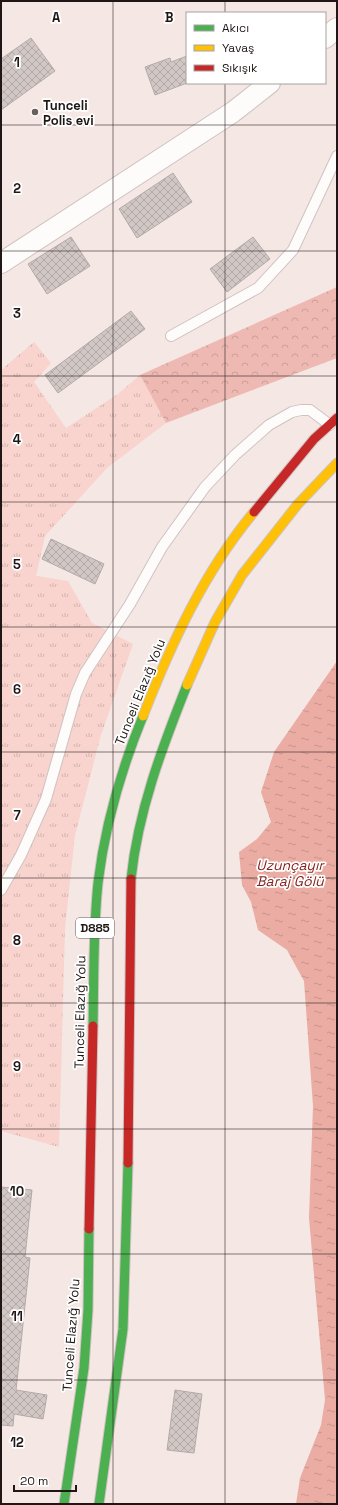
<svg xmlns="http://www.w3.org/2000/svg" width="338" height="1505" font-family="'Space Grotesk',sans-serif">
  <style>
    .grass { fill: url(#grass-tufts) }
    .forest { fill: url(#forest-crowns) }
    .water { fill: url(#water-ripples) }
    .building { fill: url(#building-cross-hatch); stroke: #b5aaa8 }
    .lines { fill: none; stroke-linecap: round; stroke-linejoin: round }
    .lane-casing { stroke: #cec3c1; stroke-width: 12 }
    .street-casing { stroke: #cec3c1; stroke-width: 22 }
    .fast-casing { stroke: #cec3c1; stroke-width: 11 }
    .slow-casing { stroke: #cec3c1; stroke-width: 11 }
    .jam-casing { stroke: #cec3c1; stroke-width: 11 }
    .lane { stroke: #fefbfb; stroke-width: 10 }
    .street { stroke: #fefbfb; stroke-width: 20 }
    .fast { stroke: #4caf50; stroke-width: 9 }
    .slow { stroke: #ffc107; stroke-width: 9 }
    .jam { stroke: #c62828; stroke-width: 9 }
    .grid { fill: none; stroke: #1f1615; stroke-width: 1; stroke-opacity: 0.55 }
    .poi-dot { fill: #6a5f5d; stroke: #fff; stroke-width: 1.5 }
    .labels { text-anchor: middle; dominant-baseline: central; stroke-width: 3.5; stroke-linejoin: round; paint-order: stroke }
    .shield { fill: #fff; stroke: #625c5b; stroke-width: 1 }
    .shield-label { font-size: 12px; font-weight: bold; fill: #1f1615 }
    .poi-label { font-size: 13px; font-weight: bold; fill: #1f1615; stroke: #fff; text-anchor: start }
    .street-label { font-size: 13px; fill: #1f1615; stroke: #fff }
    .water-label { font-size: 14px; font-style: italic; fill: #84221d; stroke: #fff }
    .grid-label { font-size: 13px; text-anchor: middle; font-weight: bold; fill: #1f1615; stroke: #fff; stroke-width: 3.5; stroke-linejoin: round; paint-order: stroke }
  </style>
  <defs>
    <pattern id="grass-tufts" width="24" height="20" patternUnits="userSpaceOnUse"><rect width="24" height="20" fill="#f9d3cd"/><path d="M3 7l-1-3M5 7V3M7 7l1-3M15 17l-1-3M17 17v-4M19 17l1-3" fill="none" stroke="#d5b4af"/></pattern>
    <pattern id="forest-crowns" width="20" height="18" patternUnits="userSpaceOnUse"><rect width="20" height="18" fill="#eeb9b2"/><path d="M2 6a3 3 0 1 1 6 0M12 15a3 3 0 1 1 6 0" fill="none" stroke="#cc9e98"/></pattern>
    <pattern id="water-ripples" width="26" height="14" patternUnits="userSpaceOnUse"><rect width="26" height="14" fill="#eaaca3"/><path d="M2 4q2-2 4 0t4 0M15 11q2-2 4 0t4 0" fill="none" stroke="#c8938b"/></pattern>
    <pattern id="building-cross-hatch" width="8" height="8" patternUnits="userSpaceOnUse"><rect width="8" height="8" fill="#d1c7c5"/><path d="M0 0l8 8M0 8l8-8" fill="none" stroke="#b3aaa8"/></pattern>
  </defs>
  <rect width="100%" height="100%" fill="#f5e7e4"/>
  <path class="grass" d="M34 342 51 363 34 382 66 428 118 394 140 375 166 423 107 468 45 536 36 576 68 581 92 623 133 644 101 735 75 835 65 928 59 1147 1 1131V370Z"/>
  <path class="forest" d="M337 287V358L166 423 140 375Z"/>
  <path class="water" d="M337 661V1504H296L300 1478 321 1425 325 1400 309 1218 313 1106 304 981 287 950 258 930 251 902 242 885 239 852 257 839 271 822 261 792 274 752Z"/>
  <g class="building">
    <path d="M31 38 55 71 1 110V59Z"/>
    <path d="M187 56V83L155 95 145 67 170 58 171 62Z"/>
    <path d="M173 173 192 202 137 238 119 209Z"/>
    <path d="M71 237 90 266 47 294 28 264Z"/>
    <path d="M253 237 270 259 227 292 210 269Z"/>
    <path d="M131 311 145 329 58 393 45 375Z"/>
    <path d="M51 539 104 564 95 584 42 559Z"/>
    <path d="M1 1187 32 1190 25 1257 30 1258 16 1390 47 1395 43 1419 14 1414 13 1426 1 1425Z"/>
    <path d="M175 1390 202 1394 194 1453 167 1450Z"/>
  </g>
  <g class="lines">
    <defs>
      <g id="lane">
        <path d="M171 336 258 288 293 250 337 156"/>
        <path d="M1 890 21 855 46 799 76 694 85 673 130 604 162 547 205 487 235 455 269 425 292 412 301 410H310L330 425"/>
      </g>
      <g id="street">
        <path d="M325 38 337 28"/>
        <path d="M1 263 233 112 270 83"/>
      </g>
      <g id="fast">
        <path d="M131 879C138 811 162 748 187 685"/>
        <path d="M93 1026C94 979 93 930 98 883 105 825 121 770 143 716"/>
        <path d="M64 1504 84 1368 88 1310 89 1229"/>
        <path d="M99 1504 123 1329 128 1163"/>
      </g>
      <g id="slow">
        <path d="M187 685 215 622 242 575 298 504 337 463"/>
        <path d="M143 716C171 644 204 572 254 512"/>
      </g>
      <g id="jam">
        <path d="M254 512 314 439 337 418"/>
        <path d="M128 1163 131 879"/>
        <path d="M89 1229 93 1026"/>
      </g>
    </defs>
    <use href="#lane" class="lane-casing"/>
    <use href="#street" class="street-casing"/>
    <use href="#fast" class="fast-casing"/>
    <use href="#slow" class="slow-casing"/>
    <use href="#jam" class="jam-casing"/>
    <use href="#lane" class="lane"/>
    <use href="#street" class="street"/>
    <use href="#fast" class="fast"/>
    <use href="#slow" class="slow"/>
    <use href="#jam" class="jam"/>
  </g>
  <path class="grid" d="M113 1V1504M225 1V13M225 83V1504M1 125H337M1 251H337M1 376H337M1 502H337M1 627H337M1 752H337M1 878H337M1 1003H337M1 1129H337M1 1254H337M1 1380H337"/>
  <circle class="poi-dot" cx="35" cy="112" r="4"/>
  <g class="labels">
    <rect class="shield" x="76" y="918" width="38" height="20" rx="3"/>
    <g class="shield-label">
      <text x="95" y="928">D885</text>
    </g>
    <g class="poi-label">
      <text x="43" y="105">Tunceli<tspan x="43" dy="15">Polis evi</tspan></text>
    </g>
    <g class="street-label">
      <text transform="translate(140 692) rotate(-68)">Tunceli Elazığ Yolu</text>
      <text transform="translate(80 1012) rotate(-89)">Tunceli Elazığ Yolu</text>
      <text transform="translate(71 1335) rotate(-86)">Tunceli Elazığ Yolu</text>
    </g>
    <g class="water-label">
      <text x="290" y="865">Uzunçayır<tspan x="290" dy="16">Baraj Gölü</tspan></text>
    </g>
  </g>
  <g class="grid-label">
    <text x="56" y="22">A</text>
    <text x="169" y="22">B</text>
    <text x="17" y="67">1</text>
    <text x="17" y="193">2</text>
    <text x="17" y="318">3</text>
    <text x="17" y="444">4</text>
    <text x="17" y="569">5</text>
    <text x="17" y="694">6</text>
    <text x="17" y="820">7</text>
    <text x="17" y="945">8</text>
    <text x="17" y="1071">9</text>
    <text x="17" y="1196">10</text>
    <text x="17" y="1321">11</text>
    <text x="17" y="1447">12</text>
  </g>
  <rect width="338" height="1505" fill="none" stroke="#1f1615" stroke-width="4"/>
  <rect x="186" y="12" width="140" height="72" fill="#ffffff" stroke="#a5a2a1"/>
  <rect x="194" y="25" width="20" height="6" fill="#4caf50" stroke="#a5a2a1"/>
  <text x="222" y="32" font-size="12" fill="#1f1615">Akıcı</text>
  <rect x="194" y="45" width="20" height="6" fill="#ffc107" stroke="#a5a2a1"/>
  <text x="222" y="52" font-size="12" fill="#1f1615">Yavaş</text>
  <rect x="194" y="65" width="20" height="6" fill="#c62828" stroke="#a5a2a1"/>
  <text x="222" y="72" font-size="12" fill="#1f1615">Sıkışık</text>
  <path d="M14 1485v6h62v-6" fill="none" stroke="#1f1615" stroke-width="2"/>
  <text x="20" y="1485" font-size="12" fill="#1f1615" stroke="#ffffff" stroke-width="3" paint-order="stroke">20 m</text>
</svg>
